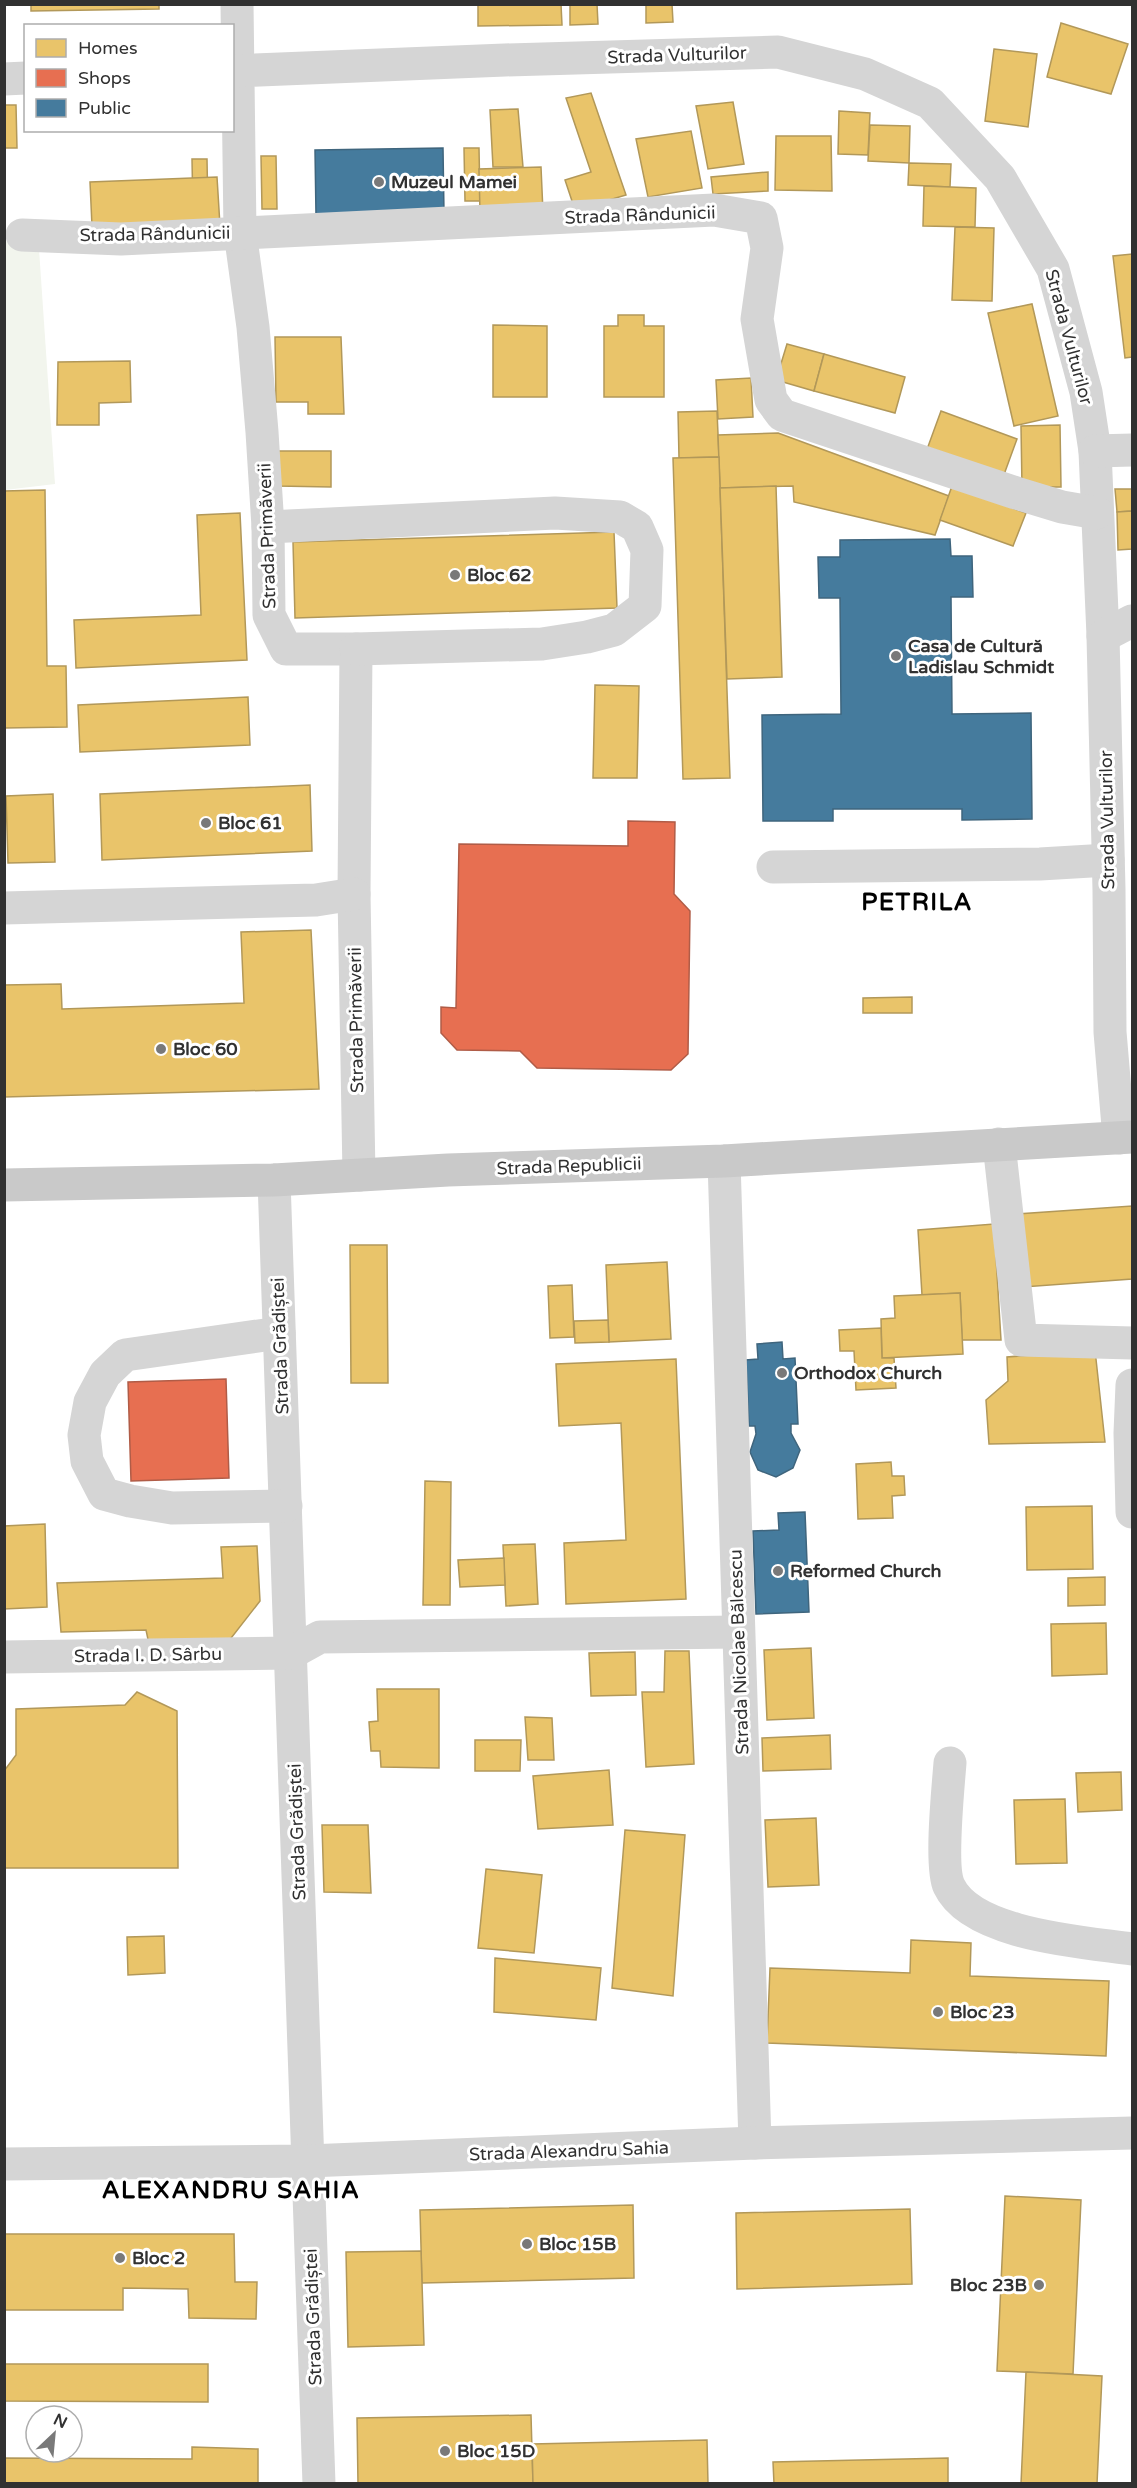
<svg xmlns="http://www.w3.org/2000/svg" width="1137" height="2488" font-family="'Varela Round',sans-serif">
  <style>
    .green { fill: #f2f5ed }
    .homes { fill: #e9c46a; stroke: #b29859; stroke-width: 1.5 }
    .shops { fill: #e76f51; stroke: #b05c47; stroke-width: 1.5 }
    .public { fill: #457b9d; stroke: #3f657d; stroke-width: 1.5 }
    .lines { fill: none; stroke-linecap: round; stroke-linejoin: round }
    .minor { stroke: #d5d5d5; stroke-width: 33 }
    .major { stroke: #c9c9c9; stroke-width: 33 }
    .poi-dot { fill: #797979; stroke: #fff; stroke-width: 2 }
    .labels { text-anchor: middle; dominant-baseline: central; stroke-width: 6; stroke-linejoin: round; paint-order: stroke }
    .street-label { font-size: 18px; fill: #313131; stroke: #fff }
    .poi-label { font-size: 18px; font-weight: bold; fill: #313131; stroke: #fff; text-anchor: start }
    .district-label { font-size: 24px; font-weight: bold; letter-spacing: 1.5px; fill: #000; stroke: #fff }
  </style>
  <rect width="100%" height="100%" fill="#fff"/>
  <path class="green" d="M5 241 39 249 55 484 5 490Z"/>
  <g class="homes">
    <path d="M31 4H159V9L31 11Z"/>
    <path d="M478 4H561L562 25 478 26Z"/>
    <path d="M570 4H597L598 24 570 25Z"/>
    <path d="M646 4H672L673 22 646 23Z"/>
    <path d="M1061 23 1128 44 1111 94 1047 77Z"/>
    <path d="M994 49 1037 54 1028 127 985 121Z"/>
    <path d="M591 93 626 195 575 210 565 180 591 172 566 98Z"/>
    <path d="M733 102 744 164 708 169 696 106Z"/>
    <path d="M4 105H16L17 148H4Z"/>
    <path d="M518 109 523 167H493L490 110Z"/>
    <path d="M839 111 870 113 868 155 838 154Z"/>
    <path d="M870 125 910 126 909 163 868 161Z"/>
    <path d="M691 131 702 188 648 197 636 139Z"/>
    <path d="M776 136H831L832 191 775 190Z"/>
    <path d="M464 148H479L480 201H465Z"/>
    <path d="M261 156H276L277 209H262Z"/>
    <path d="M192 159H207L208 213H193Z"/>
    <path d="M909 163 951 164 950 187 908 185Z"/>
    <path d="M541 167 543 212 480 213 479 169Z"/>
    <path d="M768 172V191L713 194 711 177Z"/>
    <path d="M217 177 221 242 93 248 90 182Z"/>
    <path d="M924 186 976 188 975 227 923 226Z"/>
    <path d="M955 227 994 228 992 301 952 300Z"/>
    <path d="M1132 254V357L1125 358 1113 256Z"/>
    <path d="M1032 304 1058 416 1014 426 988 313Z"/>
    <path d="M618 315H644V326H664V397H604V326H618Z"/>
    <path d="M493 325 547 326V397H493Z"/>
    <path d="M275 337H341L344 414H308V402H276Z"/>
    <path d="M787 344 824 354 814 391 776 380Z"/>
    <path d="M824 354 905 377 895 413 814 391Z"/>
    <path d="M130 361 131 402 99 403V425H57L58 362Z"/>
    <path d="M751 378 753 417 718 419 716 380Z"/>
    <path d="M717 411 719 457 679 458 678 412Z"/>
    <path d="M941 411 1017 439 1002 480 926 452Z"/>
    <path d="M1060 425 1061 487H1022L1021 426Z"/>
    <path d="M778 433 949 496 935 535 794 502 793 486 720 488 718 435Z"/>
    <path d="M276 451H331V487L277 486Z"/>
    <path d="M719 457 730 778 683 779 673 458Z"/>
    <path d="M776 486 782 677 727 679 720 488Z"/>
    <path d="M952 486 1026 513 1013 546 940 520Z"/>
    <path d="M1115 489H1132V511L1117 512Z"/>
    <path d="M45 490 47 666H66L67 727 4 728V491Z"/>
    <path d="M1132 511V549L1118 550 1117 512Z"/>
    <path d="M240 513 247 660 76 668 74 620 201 615 197 515Z"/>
    <path d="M614 532 617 608 295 618 293 542Z"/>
    <path d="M595 685 639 686 637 778H593Z"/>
    <path d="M248 697 250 745 80 752 78 705Z"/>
    <path d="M310 785 312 851 102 860 100 794Z"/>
    <path d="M53 794 55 862 8 863 6 796Z"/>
    <path d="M311 930 319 1089 4 1097V985L61 984 62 1009 244 1003 241 932Z"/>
    <path d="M912 997V1013H863V998Z"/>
    <path d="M1132 1206V1279L1023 1287 1017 1214Z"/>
    <path d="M994 1224 1001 1340H962L960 1293 922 1295 918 1230Z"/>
    <path d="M350 1245H387L388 1383H351Z"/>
    <path d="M667 1262 671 1339 609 1342 606 1265Z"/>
    <path d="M572 1285 574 1337 550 1338 548 1286Z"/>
    <path d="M960 1293 963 1354 882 1358 881 1319 895 1318 894 1296Z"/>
    <path d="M608 1320 609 1342 575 1343 574 1321Z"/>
    <path d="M881 1328 882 1358H894L896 1388 856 1390 854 1351H840L839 1330Z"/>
    <path d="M1095 1350 1105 1442 989 1444 986 1400 1008 1381 1007 1357Z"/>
    <path d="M676 1359 686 1599 566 1604 564 1543 626 1540 621 1423 559 1426 556 1364Z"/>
    <path d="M891 1462 892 1476H904L905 1495 892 1496 893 1518 858 1519 856 1464Z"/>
    <path d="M425 1481 451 1482 450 1605H423Z"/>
    <path d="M1092 1506 1093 1569 1027 1570 1026 1507Z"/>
    <path d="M45 1524 47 1607 4 1609V1526Z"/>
    <path d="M535 1544 538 1604 506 1606 503 1545Z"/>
    <path d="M257 1546 260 1601 228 1642 149 1644 146 1630 61 1632 57 1583 223 1578 221 1547Z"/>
    <path d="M504 1558 505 1585 460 1587 458 1560Z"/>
    <path d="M1105 1577V1605L1068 1606V1578Z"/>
    <path d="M1106 1623 1107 1674 1052 1676 1051 1624Z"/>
    <path d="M811 1648 814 1718 767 1720 764 1650Z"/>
    <path d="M665 1651H689L694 1764 646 1767 642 1692H664Z"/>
    <path d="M635 1652 636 1695 591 1696 589 1653Z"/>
    <path d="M377 1689H439V1768L381 1767 380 1751H371L369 1722 378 1721Z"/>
    <path d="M137 1692 177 1711 178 1868H5L4 1771 16 1755V1709L125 1705Z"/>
    <path d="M525 1717 552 1718 554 1760H528Z"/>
    <path d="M830 1735 831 1769 763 1771 762 1738Z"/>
    <path d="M475 1740H521L520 1771H475Z"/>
    <path d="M609 1770 613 1825 538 1829 533 1776Z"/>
    <path d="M1121 1772 1122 1810 1078 1812 1076 1773Z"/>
    <path d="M1065 1799 1067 1863 1016 1864 1014 1800Z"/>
    <path d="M816 1818 819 1885 768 1887 765 1820Z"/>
    <path d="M322 1825H368L371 1893 324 1892Z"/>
    <path d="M625 1830 685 1835 673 1996 612 1988Z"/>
    <path d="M486 1869 542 1875 534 1953 478 1948Z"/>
    <path d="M164 1936 165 1973 128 1975 127 1937Z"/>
    <path d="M911 1940 971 1943 970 1976 1109 1981 1106 2056 767 2043 770 1968 910 1973Z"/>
    <path d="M495 1958 601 1968 596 2020 494 2012Z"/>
    <path d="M1005 2196 1081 2200 1073 2374 997 2371Z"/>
    <path d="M633 2205 634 2278 422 2283 420 2210Z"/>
    <path d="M910 2209 912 2284 737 2289 736 2213Z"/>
    <path d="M4 2234H234L235 2282H257L256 2319 189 2318 188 2289 123 2288V2310H4Z"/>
    <path d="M421 2251 424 2345 348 2347 346 2252Z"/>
    <path d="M4 2364H208V2402L4 2401Z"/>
    <path d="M1026 2372 1102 2376 1097 2484H1021Z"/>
    <path d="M531 2415 533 2484H358L357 2418Z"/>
    <path d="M707 2440 708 2484H533L532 2444Z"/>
    <path d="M192 2447 258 2449V2484H4V2458L192 2459Z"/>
    <path d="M948 2458V2484H774L773 2462Z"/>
  </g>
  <g class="shops">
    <path d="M628 821 675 822 674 894 690 911 688 1054 671 1070 537 1068 520 1051 457 1050 441 1033V1007L456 1008 459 844 628 846Z"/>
    <path d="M226 1379 229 1478 131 1481 128 1382Z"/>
  </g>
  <g class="public">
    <path d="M443 148 444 213 316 215 315 150Z"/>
    <path d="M950 539 951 556H972L973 597H951L952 714 1031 713 1032 819 962 820V809H833V821H763L762 715 841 714 840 598H819L818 557H840V540Z"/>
    <path d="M782 1342 783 1359 795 1358 798 1424H791V1433L800 1450 793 1468 776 1477 758 1470 750 1452 756 1434 755 1426H749L746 1360 758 1359 757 1344Z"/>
    <path d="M805 1512 809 1612 756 1614 753 1531 779 1530 778 1513Z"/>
  </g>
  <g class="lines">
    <g class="minor">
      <path d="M237 4 240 232 253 327 262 432 268 527 269 615 286 649H356L354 894 359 1175"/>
      <path d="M232 71 505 60 778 52 865 74 930 103 1000 178 1053 269 1086 392 1095 451 1103 636 1109 890 1110 1032 1119 1138"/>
      <path d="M4 79 26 78"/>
      <path d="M22 235 121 239 714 210 761 218 767 248 757 319 771 400 782 415 1016 493 1062 507 1097 513"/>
      <path d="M1095 451 1132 450"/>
      <path d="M268 527 555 513 620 517 637 527 647 550 645 606 614 630 587 637 542 644 356 649"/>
      <path d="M1103 636 1132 621"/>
      <path d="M773 867 1040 864 1108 860"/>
      <path d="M4 908 316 900 354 894"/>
      <path d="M999 1144 1021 1340 1132 1343"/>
      <path d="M724 1161 755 2143"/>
      <path d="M274 1180 319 2484"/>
      <path d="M279 1333 125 1355 105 1374 90 1402 84 1435 87 1461 104 1494 130 1501 172 1508 286 1506"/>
      <path d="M1132 1385 1130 1433 1132 1512"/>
      <path d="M4 1657 291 1653 320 1637 738 1632"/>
      <path d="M950 1763C948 1788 940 1867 949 1886 972 1935 1084 1942 1132 1949"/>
      <path d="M4 2164 308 2161 755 2143 1132 2133"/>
    </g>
    <path class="major" d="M4 1185 274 1180 448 1170 724 1161 1132 1137"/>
  </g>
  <g class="poi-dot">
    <circle cx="379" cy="182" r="6"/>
    <circle cx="455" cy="575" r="6"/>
    <circle cx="896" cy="656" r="6"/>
    <circle cx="206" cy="823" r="6"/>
    <circle cx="161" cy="1049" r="6"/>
    <circle cx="782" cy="1373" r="6"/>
    <circle cx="778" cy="1571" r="6"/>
    <circle cx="938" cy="2012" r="6"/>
    <circle cx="527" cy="2244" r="6"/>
    <circle cx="120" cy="2258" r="6"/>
    <circle cx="1039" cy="2285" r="6"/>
    <circle cx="445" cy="2451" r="6"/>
  </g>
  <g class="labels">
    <g class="street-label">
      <text transform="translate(677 55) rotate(-2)">Strada Vulturilor</text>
      <text transform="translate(640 215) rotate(-2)">Strada Rândunicii</text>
      <text transform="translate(155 234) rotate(-1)">Strada Rândunicii</text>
      <text transform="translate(1069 337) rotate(75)">Strada Vulturilor</text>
      <text transform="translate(267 536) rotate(-92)">Strada Primăverii</text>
      <text transform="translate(1107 820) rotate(-91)">Strada Vulturilor</text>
      <text transform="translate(356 1020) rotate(-91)">Strada Primăverii</text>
      <text transform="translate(569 1166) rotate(-2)">Strada Republicii</text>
      <text transform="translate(280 1346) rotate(-92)">Strada Grădiștei</text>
      <text transform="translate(739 1652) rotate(-92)">Strada Nicolae Bălcescu</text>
      <text transform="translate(148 1655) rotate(-1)">Strada I. D. Sârbu</text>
      <text transform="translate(297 1832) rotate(-92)">Strada Grădiștei</text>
      <text transform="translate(569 2151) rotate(-2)">Strada Alexandru Sahia</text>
      <text transform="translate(313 2317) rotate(-92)">Strada Grădiștei</text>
    </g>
    <g class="poi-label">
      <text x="391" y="182">Muzeul Mamei</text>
      <text x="467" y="575">Bloc 62</text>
      <text x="908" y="646">Casa de Cultură<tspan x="908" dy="21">Ladislau Schmidt</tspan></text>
      <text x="218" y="823">Bloc 61</text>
      <text x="173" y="1049">Bloc 60</text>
      <text x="794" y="1373">Orthodox Church</text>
      <text x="790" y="1571">Reformed Church</text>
      <text x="950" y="2012">Bloc 23</text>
      <text x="539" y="2244">Bloc 15B</text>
      <text x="132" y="2258">Bloc 2</text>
      <text x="1027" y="2285" text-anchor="end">Bloc 23B</text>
      <text x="457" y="2451">Bloc 15D</text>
    </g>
    <g class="district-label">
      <text x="917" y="902">PETRILA</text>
      <text x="231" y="2190">ALEXANDRU SAHIA</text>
    </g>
  </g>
  <rect width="1137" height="2488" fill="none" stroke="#313131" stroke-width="12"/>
  <rect x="24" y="24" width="210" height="108" fill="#ffffff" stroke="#adadad" stroke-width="1.5"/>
  <rect x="36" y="39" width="30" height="18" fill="#e9c46a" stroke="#adadad" stroke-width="1.5"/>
  <text x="78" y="54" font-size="18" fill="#313131">Homes</text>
  <rect x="36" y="69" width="30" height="18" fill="#e76f51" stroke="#adadad" stroke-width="1.5"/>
  <text x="78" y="84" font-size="18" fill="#313131">Shops</text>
  <rect x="36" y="99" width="30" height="18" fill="#457b9d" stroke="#adadad" stroke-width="1.5"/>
  <text x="78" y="114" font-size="18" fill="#313131">Public</text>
  <g transform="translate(54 2434) rotate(26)"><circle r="28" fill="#ffffff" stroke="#adadad" stroke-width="1.5"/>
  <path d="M0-4.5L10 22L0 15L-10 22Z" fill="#797979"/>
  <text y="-9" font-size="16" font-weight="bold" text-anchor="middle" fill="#313131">N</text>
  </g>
</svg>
